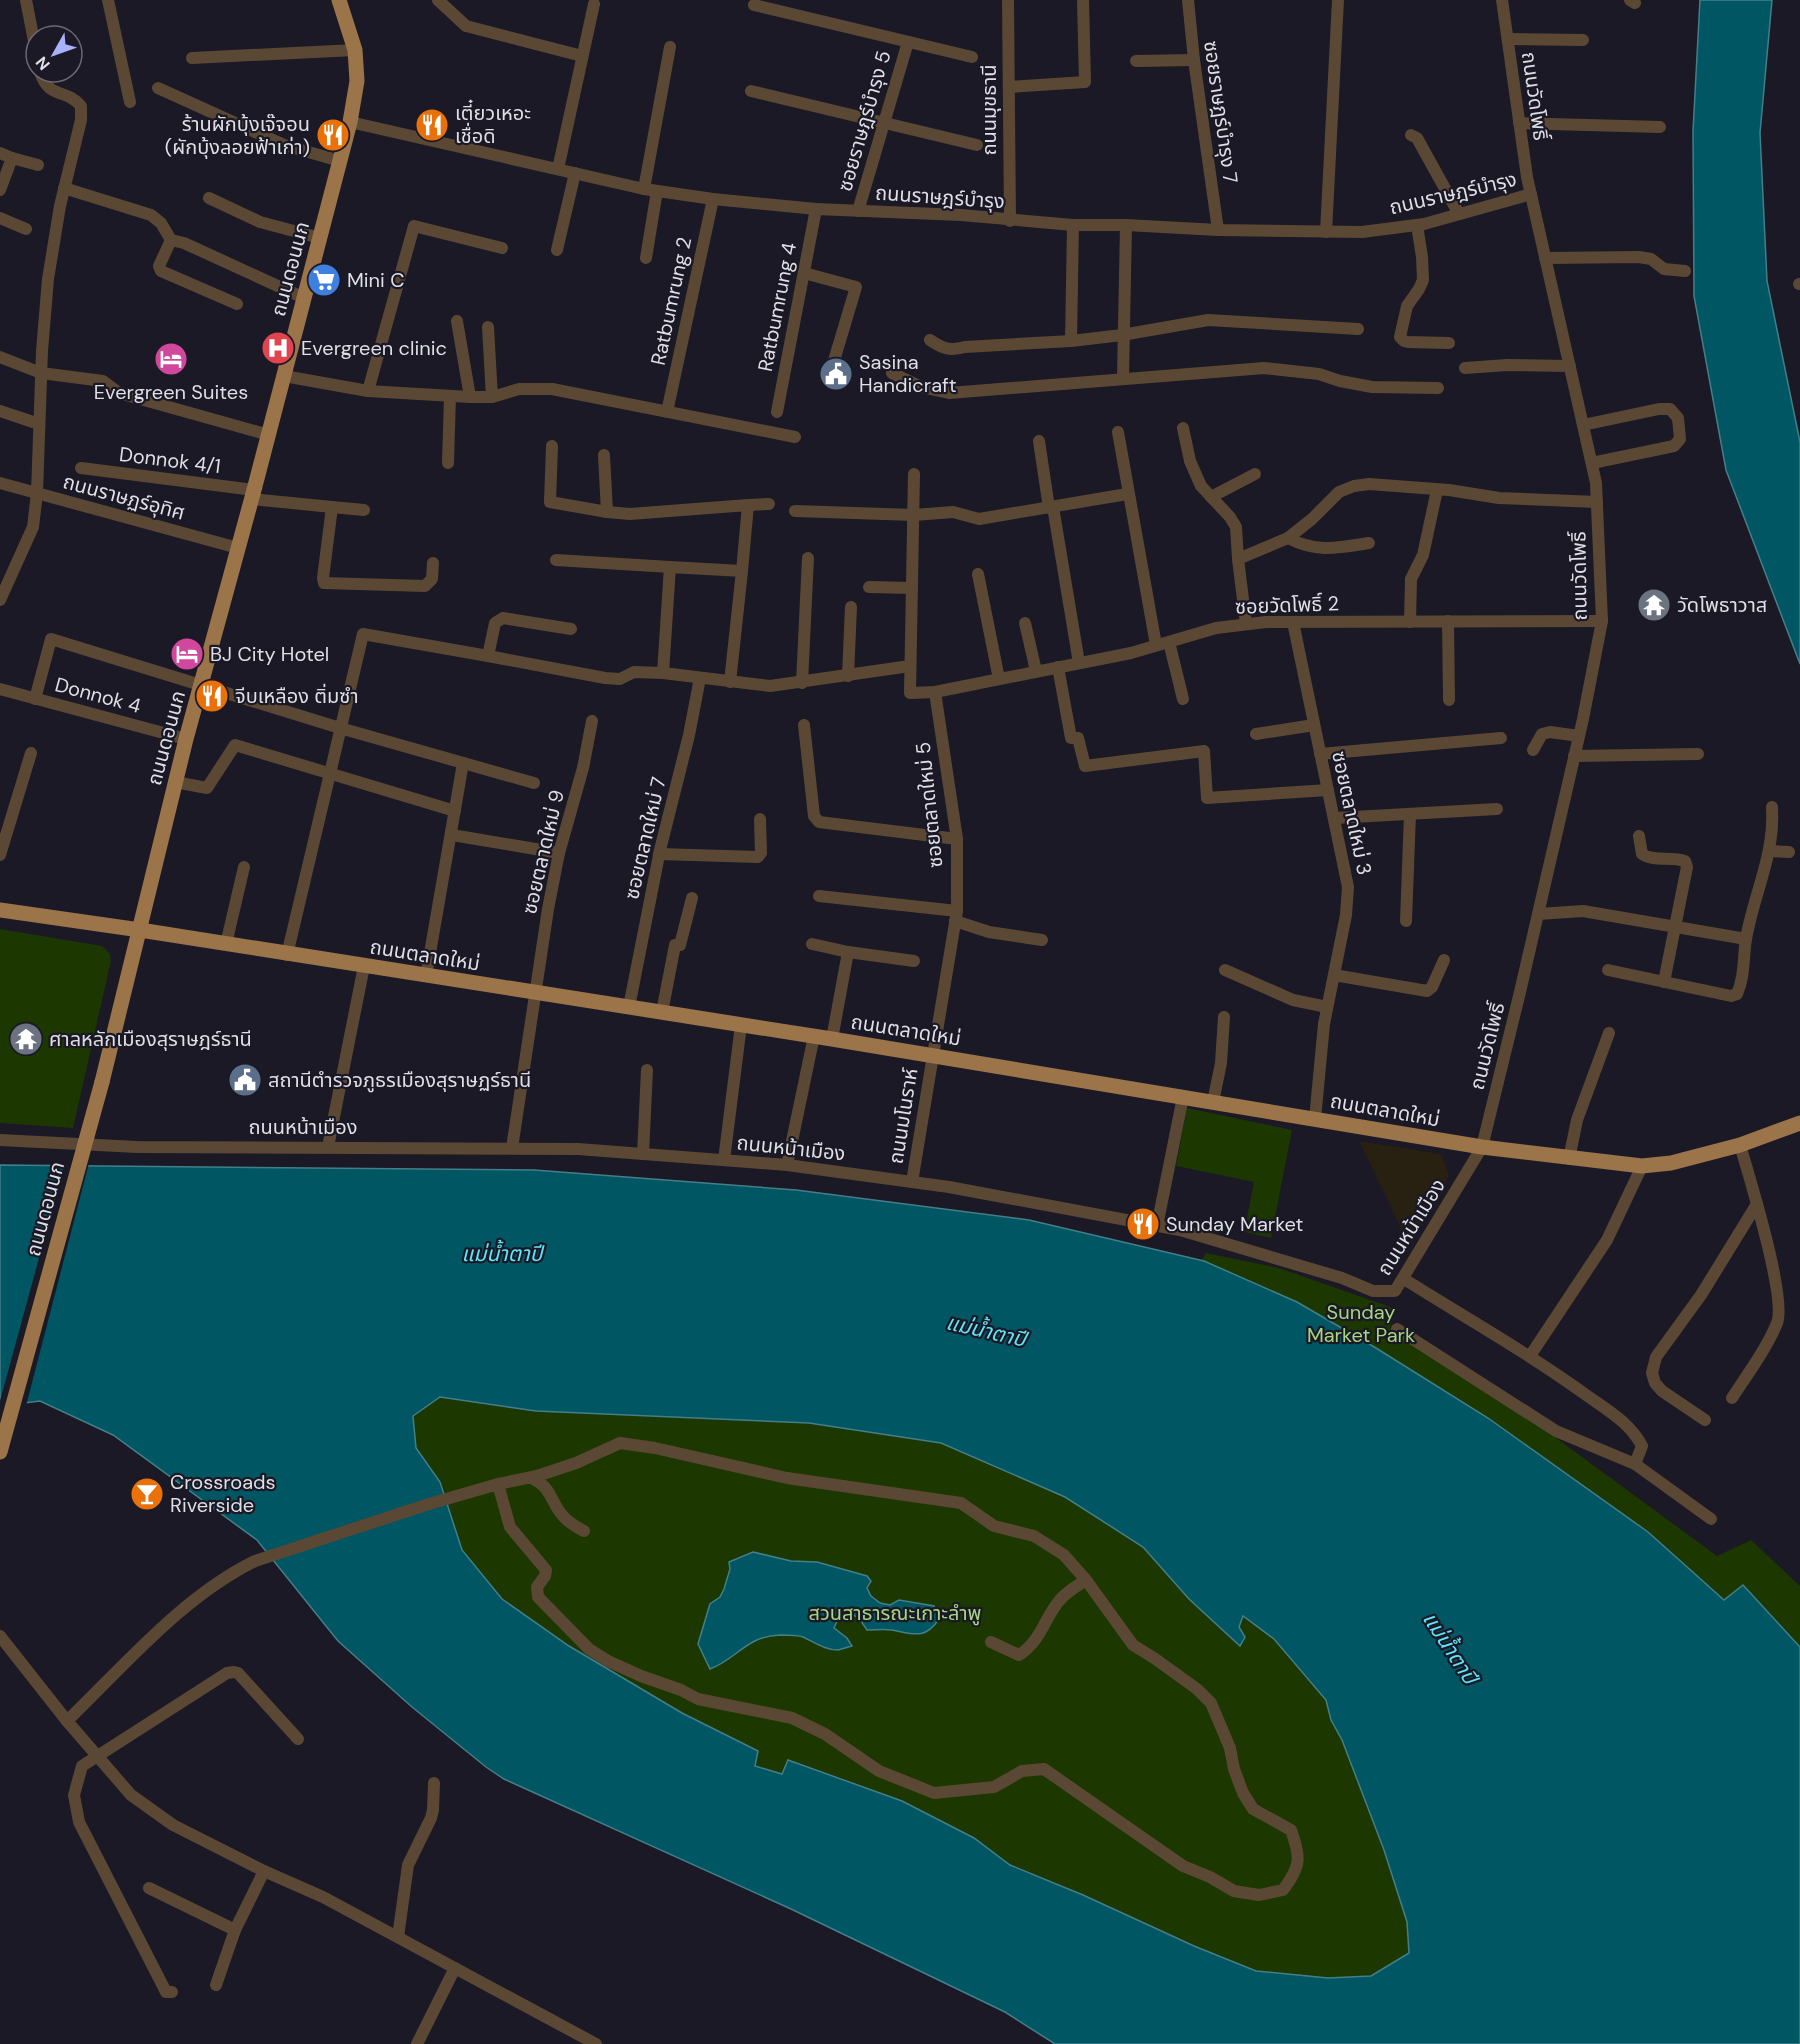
<svg xmlns="http://www.w3.org/2000/svg" width="1800" height="2044" font-family="'DM Sans','Noto Sans Thai',sans-serif">
  <style>
    .industrial { fill: #282111 }
    .green { fill: #1d3700 }
    .water { fill: #005662; stroke: #437f8a; stroke-width: 1.5; fill-rule: evenodd }
    .pier { fill: #1a1925 }
    .lines { fill: none; stroke-linecap: round; stroke-linejoin: round }
    .minor { stroke: #5b4834; stroke-width: 12 }
    .major { stroke: #9c7449; stroke-width: 15 }
    .major-bridge { stroke: #9c7449; stroke-width: 15 }
    .labels { text-anchor: middle; dominant-baseline: central; stroke-width: 4.5; stroke-linejoin: round; paint-order: stroke }
    .street-label { font-size: 20px; fill: #dfdfe7; stroke: #1a1925 }
    .poi-label { font-size: 20px; fill: #dfdfe7; stroke: #1a1925; text-anchor: start }
    .park-label { font-size: 20px; fill: #a7d683; stroke: #1a1925 }
    .water-label { font-size: 21px; font-style: italic; fill: #5de5fb; stroke: #1a1925 }
  </style>
  <rect width="100%" height="100%" fill="#1a1925"/>
  <path class="industrial" d="M1359 1141 1441 1154 1449 1175 1410 1246Z"/>
  <g class="green">
    <path d="M0 929 102 946 110 954 111 961 73 1128 0 1123Z"/>
    <path d="M1187 1108 1292 1130 1271 1238 1244 1232 1254 1182 1176 1166Z"/>
    <path d="M1206 1253 1279 1268 1396 1309 1390 1328 1529 1418 1717 1556 1751 1540 1800 1586V1651L1724 1611 1197 1268Z"/>
    <path d="M440 1397 536 1411 809 1423 941 1443 1065 1497 1143 1547 1189 1599 1239 1646V1627L1243 1616 1274 1639 1326 1700 1331 1720 1342 1740 1384 1850 1407 1922 1409 1953 1371 1976 1328 1978 1256 1971 1194 1946 1010 1865 974 1838 902 1801 788 1760 783 1775 754 1766 758 1751 682 1713 569 1646 502 1599 462 1550 440 1482 416 1448 413 1416Z"/>
  </g>
  <g class="water">
    <path d="M1700 0H1772L1760 133 1767 281 1800 442V664L1726 470 1694 296 1693 131Z"/>
    <path d="M0 1165 534 1170 796 1190 1029 1220 1204 1261 1297 1302 1376 1348 1488 1418 1648 1532 1724 1600 1743 1585 1800 1647V2044H1055L1005 2012 791 1909 504 1779 486 1767 412 1707 338 1641 257 1540 113 1435 40 1401 0 1406ZM440 1397 536 1411 809 1423 941 1443 1065 1497 1143 1547 1189 1599 1240 1646 1245 1637 1239 1627 1243 1616 1274 1639 1326 1700 1331 1720 1342 1740 1384 1850 1407 1922 1409 1953 1371 1976 1328 1978 1256 1971 1194 1946 1083 1895 1010 1865 974 1838 902 1801 788 1760 782 1774 755 1766 758 1751 682 1713 569 1646 502 1599 462 1550 440 1482 416 1448 413 1416Z"/>
    <path d="M753 1552 791 1561 817 1562 867 1576 871 1581 867 1588 871 1596 880 1603 890 1605 899 1600 934 1606 939 1619C925 1640 914 1634 892 1630 884 1629 875 1630 867 1630L859 1618 848 1612 839 1617 834 1628 847 1638 852 1646C848 1647 842 1649 838 1650 825 1650 814 1642 803 1637 797 1635 787 1635 780 1635 746 1636 737 1659 710 1669L698 1644 710 1604 720 1597 724 1589 730 1569 729 1562Z"/>
  </g>
  <path class="pier" d="M65 1163H89L26 1406 0 1409V1401Z"/>
  <g class="lines">
    <g class="minor">
      <path d="M26 0 36 51"/>
      <path d="M108 0 130 102"/>
      <path d="M438 0 466 26 582 56"/>
      <path d="M1008 0 1010 221"/>
      <path d="M1188 0 1194 60 1218 230"/>
      <path d="M1630 0 1635 3"/>
      <path d="M754 5 972 57"/>
      <path d="M1508 39 1583 40"/>
      <path d="M192 58 355 50"/>
      <path d="M1136 61 1194 60"/>
      <path d="M1009 87 1085 82 1083 0"/>
      <path d="M158 88 284 145 340 161"/>
      <path d="M751 91 977 145"/>
      <path d="M350 122 644 189 713 199 816 209 961 215 1073 225H1126L1218 230 1362 232 1424 224 1531 194"/>
      <path d="M1519 123 1660 127"/>
      <path d="M1411 135 1417 138 1459 214"/>
      <path d="M0 153 12 158 0 190"/>
      <path d="M12 158 38 165"/>
      <path d="M558 169 594 4"/>
      <path d="M64 188 151 215 161 223 171 240 184 243 304 298"/>
      <path d="M644 189 670 47"/>
      <path d="M209 198 260 222 320 238"/>
      <path d="M858 211 908 42"/>
      <path d="M0 218 26 229"/>
      <path d="M1417 225 1422 257 1423 280 1419 289 1407 306 1400 337 1404 341 1408 342 1449 343"/>
      <path d="M1326 232 1338 0"/>
      <path d="M171 240 159 266 161 271 237 304"/>
      <path d="M557 250 575 173"/>
      <path d="M646 258 657 191"/>
      <path d="M1545 258 1639 257 1651 259 1664 269 1685 271"/>
      <path d="M804 273 856 287 833 364"/>
      <path d="M1799 284H1800"/>
      <path d="M457 321 470 397"/>
      <path d="M488 327 492 397"/>
      <path d="M930 340C943 349 950 351 965 347L1071 341 1122 335 1208 320 1358 329"/>
      <path d="M1071 341 1073 225"/>
      <path d="M0 357 41 373 103 381 119 393 269 435"/>
      <path d="M1465 368 1507 365 1570 366"/>
      <path d="M892 373 921 387 949 393 1264 368 1319 374 1340 381 1372 387 1438 388"/>
      <path d="M284 376 368 391 470 397H492L519 389H552L795 437"/>
      <path d="M1123 378 1126 225"/>
      <path d="M368 391 414 226 502 248"/>
      <path d="M0 411 39 424"/>
      <path d="M667 412 713 199"/>
      <path d="M777 412 816 209"/>
      <path d="M1583 425 1659 409H1670L1678 418 1680 439 1674 446 1592 463"/>
      <path d="M1183 428 1190 461 1201 486 1230 517 1236 527 1238 559"/>
      <path d="M1118 432 1156 645"/>
      <path d="M1039 441 1049 508"/>
      <path d="M552 446 550 502 607 512 630 514 748 505 742 571"/>
      <path d="M604 455 607 512"/>
      <path d="M448 463 450 396"/>
      <path d="M81 468 254 490"/>
      <path d="M914 474 910 693 935 692 1131 653 1216 628 1266 622 1602 621"/>
      <path d="M0 483 238 548"/>
      <path d="M1211 497 1255 474"/>
      <path d="M252 499 332 507 323 578 324 583 425 586 432 579 433 563"/>
      <path d="M748 505 769 504"/>
      <path d="M332 507 364 510"/>
      <path d="M1053 507 1079 663"/>
      <path d="M795 511 914 515 953 512 979 519 1127 494"/>
      <path d="M1288 538C1317 553 1337 548 1369 543"/>
      <path d="M556 560 670 567"/>
      <path d="M978 574 999 679"/>
      <path d="M869 587 912 588"/>
      <path d="M0 600 33 527 37 493 42 351 48 279 60 206 81 120V106C65 87 50 101 40 72"/>
      <path d="M1448 621 1449 700"/>
      <path d="M1293 622 1348 887 1346 915 1324 1024 1315 1119"/>
      <path d="M1410 622 1411 579 1423 555 1437 490"/>
      <path d="M1025 623 1036 671"/>
      <path d="M1246 624 1238 559 1288 538 1312 519 1339 492 1354 486 1369 484 1449 490 1499 498 1597 502"/>
      <path d="M1169 642 1183 699"/>
      <path d="M488 656 605 678 620 679 634 672 663 673"/>
      <path d="M1058 667 1071 738H1078L1085 766 1204 751 1207 798 1328 790"/>
      <path d="M848 676 851 607"/>
      <path d="M730 682 742 571 670 567 663 673 770 686 910 666"/>
      <path d="M802 683 808 558"/>
      <path d="M0 689 186 739"/>
      <path d="M35 699 51 639 340 728 534 783"/>
      <path d="M804 725 814 816 819 822 957 839"/>
      <path d="M1256 734 1314 725"/>
      <path d="M1533 750 1542 734 1550 732 1579 736"/>
      <path d="M1320 754 1501 738"/>
      <path d="M1574 756 1698 754"/>
      <path d="M175 782 207 788 235 745 455 811"/>
      <path d="M1335 818 1497 809"/>
      <path d="M452 835 559 853"/>
      <path d="M1639 836 1642 854C1653 862 1672 856 1685 861L1687 867 1664 982"/>
      <path d="M1770 851 1789 852"/>
      <path d="M659 854 758 857 761 853 760 819"/>
      <path d="M0 855 31 753"/>
      <path d="M819 896 957 911"/>
      <path d="M1538 914 1583 911 1746 939"/>
      <path d="M955 921 989 932 1042 940"/>
      <path d="M1406 921 1410 814"/>
      <path d="M226 944 244 867"/>
      <path d="M812 944 848 952 914 961"/>
      <path d="M287 955 363 634 488 656 495 623 503 618 571 629"/>
      <path d="M1225 970 1293 1000 1327 1007"/>
      <path d="M1608 970 1731 996 1737 994C1745 976 1743 957 1746 939 1754 893 1775 855 1772 807"/>
      <path d="M1334 975 1427 991 1432 987 1444 960"/>
      <path d="M426 976 463 763"/>
      <path d="M629 1007 660 850 689 735 700 678"/>
      <path d="M662 1012 675 945H680L692 898"/>
      <path d="M832 1039 848 952"/>
      <path d="M1213 1102 1221 1063 1224 1017"/>
      <path d="M0 1140 137 1147 578 1149 787 1165 949 1187 1180 1230 1342 1278 1373 1291H1395L1482 1147 1520 992 1583 719 1602 621 1596 483 1527 177 1502 0"/>
      <path d="M328 1147 364 966"/>
      <path d="M512 1148 548 909 559 853 583 768 592 721"/>
      <path d="M643 1154 647 1070"/>
      <path d="M1569 1159 1577 1120 1609 1033"/>
      <path d="M724 1160 741 1025"/>
      <path d="M787 1165 814 1036"/>
      <path d="M912 1182 957 911V839L935 692"/>
      <path d="M1157 1226 1183 1097"/>
      <path d="M1404 1279C1466 1318 1530 1354 1589 1397 1609 1411 1631 1424 1642 1446L1635 1464 1711 1519"/>
      <path d="M1397 1329 1556 1431 1635 1464"/>
      <path d="M1530 1356 1607 1240 1642 1166"/>
      <path d="M1732 1398C1747 1375 1767 1348 1777 1323 1787 1298 1749 1176 1740 1145"/>
      <path d="M1705 1420 1662 1391 1655 1383 1652 1373 1656 1357 1701 1295 1757 1204"/>
      <path d="M531 1478C553 1487 550 1503 564 1517 569 1523 577 1527 584 1531"/>
      <path d="M0 1636 67 1721 131 1795 173 1825 264 1871 323 1897 596 2044"/>
      <path d="M991 1642 1019 1655C1041 1641 1044 1619 1059 1601 1066 1592 1077 1586 1086 1580"/>
      <path d="M67 1721C125 1665 182 1597 255 1561L429 1504 498 1484 537 1476 576 1463 620 1443 655 1448 787 1478 961 1503 994 1526 1034 1536 1064 1555 1086 1580 1133 1645 1154 1658 1197 1689 1211 1703 1230 1748 1234 1769 1243 1793 1253 1809 1291 1830C1301 1858 1301 1866 1283 1890L1259 1895 1234 1891 1210 1877 1183 1866 1044 1769 1022 1771 994 1787 934 1793 879 1771 825 1734 792 1718 698 1699 681 1690 641 1676 608 1661 589 1649 538 1597 537 1587 545 1576 546 1570 510 1527 498 1484"/>
      <path d="M149 1888 235 1930"/>
      <path d="M398 1937 408 1865 431 1818 433 1810 434 1783"/>
      <path d="M216 1985 235 1930 264 1871"/>
      <path d="M172 1992H166L79 1822 74 1795 82 1766 227 1673 234 1672 238 1673 298 1739"/>
      <path d="M417 2044 455 1968"/>
    </g>
    <g class="major">
      <path d="M0 910 140 930 832 1039 1482 1147 1642 1166 1671 1163 1740 1145 1800 1123"/>
      <path d="M102 1082 186 739 254 490 350 122 357 81 355 50 339 0"/>
    </g>
    <path class="major-bridge" d="M0 1452 102 1082"/>
  </g>
  <defs>
    <symbol id="restaurant-disc" viewBox="-11 -11 22 22"><circle r="9.5" fill="#e8710a" stroke="#1a1925"/><path d="M-5-6h1v4h1v-4h1v4h1v-4h1v5L-1.5 .5V6h-2V.5L-5-1ZM5-6V6H3V1.5H1.5Q1.5-4 5-6Z" fill="#fff"/></symbol>
    <symbol id="supermarket-disc" viewBox="-11 -11 22 22"><circle r="9.5" fill="#3f7fe0" stroke="#1a1925"/><path d="M-6-5.5h2.5l.6 2H6L4.5 2H-2.5L-4.4-4H-6ZM-1.5 3.2a1.3 1.3 0 1 0 .1 0ZM3 3.2a1.3 1.3 0 1 0 .1 0Z" fill="#fff"/></symbol>
    <symbol id="hospital-disc" viewBox="-11 -11 22 22"><circle r="9.5" fill="#e0444e" stroke="#1a1925"/><path d="M-5-5h3v3.5h4V-5h3V5h-3V1.5h-4V5h-3Z" fill="#fff"/></symbol>
    <symbol id="hotel-disc" viewBox="-11 -11 22 22"><circle r="9.5" fill="#d1479c" stroke="#1a1925"/><path d="M-6-4.5h1.5V1H6V5H4.5V3h-9V5H-6ZM-4 0a1.8 1.8 0 1 1 3.6 0ZM.5 0V-2.5h3Q6-2.5 6 0Z" fill="#fff"/></symbol>
    <symbol id="civic-disc" viewBox="-11 -11 22 22"><circle r="9.5" fill="#5c6f8a" stroke="#1a1925"/><path d="M-.6-6.5H3V-4.5H.6V-3L4-1V1h2V6H-6V1h2V-1L-.6-3ZM-1.2 2.5V6h2.4V2.5Z" fill="#fff"/></symbol>
    <symbol id="temple-disc" viewBox="-11 -11 22 22"><circle r="9.5" fill="#6b7280" stroke="#1a1925"/><path d="M0-6L5-2H3V0L6.5 2.5H4V6H1.5V3h-3V6H-4V2.5H-6.5L-3 0V-2H-5Z" fill="#fff"/></symbol>
    <symbol id="bar-disc" viewBox="-11 -11 22 22"><circle r="9.5" fill="#e8710a" stroke="#1a1925"/><path d="M-6-5H6L.8 .8V4.5H3.5V6h-7V4.5H-.8V.8Z" fill="#fff"/></symbol>
  </defs>
  <g fill-rule="evenodd">
    <use href="#restaurant-disc" x="413" y="106" width="38" height="38"/>
    <use href="#restaurant-disc" x="314" y="116" width="38" height="38"/>
    <use href="#supermarket-disc" x="305" y="261" width="38" height="38"/>
    <use href="#hospital-disc" x="259" y="329" width="38" height="38"/>
    <use href="#hotel-disc" x="152" y="340" width="38" height="38"/>
    <use href="#civic-disc" x="817" y="355" width="38" height="38"/>
    <use href="#temple-disc" x="1635" y="586" width="38" height="38"/>
    <use href="#hotel-disc" x="168" y="635" width="38" height="38"/>
    <use href="#restaurant-disc" x="193" y="677" width="38" height="38"/>
    <use href="#temple-disc" x="7" y="1020" width="38" height="38"/>
    <use href="#civic-disc" x="226" y="1061" width="38" height="38"/>
    <use href="#restaurant-disc" x="1124" y="1205" width="38" height="38"/>
    <use href="#bar-disc" x="128" y="1475" width="38" height="38"/>
  </g>
  <g class="labels">
    <g class="street-label">
      <text transform="translate(1535 96) rotate(82)">ถนนวัดโพธิ์</text>
      <text transform="translate(989 110) rotate(-90)">ถนนมุขธานี</text>
      <text transform="translate(1221 112) rotate(82)">ซอยราษฎร์บำรุง 7</text>
      <text transform="translate(864 121) rotate(-74)">ซอยราษฎร์บำรุง 5</text>
      <text transform="translate(1453 193) rotate(-13)">ถนนราษฎร์บำรุง</text>
      <text transform="translate(940 197) rotate(4)">ถนนราษฎร์บำรุง</text>
      <text transform="translate(290 269) rotate(-75)">ถนนดอนนก</text>
      <text transform="translate(671 301) rotate(-78)">Ratbumrung 2</text>
      <text transform="translate(777 307) rotate(-79)">Ratbumrung 4</text>
      <text transform="translate(170 460) rotate(7)">Donnok 4/1</text>
      <text transform="translate(124 497) rotate(15)">ถนนราษฏร์อุทิศ</text>
      <text transform="translate(1579 576) rotate(-91)">ถนนวัดโพธิ์</text>
      <text transform="translate(1287 605) rotate(-2)">ซอยวัดโพธิ์ 2</text>
      <text transform="translate(98 695) rotate(15)">Donnok 4</text>
      <text transform="translate(166 738) rotate(-75)">ถนนดอนนก</text>
      <text transform="translate(929 805) rotate(-96)">ซอยตลาดใหม่ 5</text>
      <text transform="translate(1352 813) rotate(78)">ซอยตลาดใหม่ 3</text>
      <text transform="translate(645 838) rotate(-77)">ซอยตลาดใหม่ 7</text>
      <text transform="translate(543 852) rotate(-77)">ซอยตลาดใหม่ 9</text>
      <text transform="translate(425 955) rotate(9)">ถนนตลาดใหม่</text>
      <text transform="translate(906 1030) rotate(9)">ถนนตลาดใหม่</text>
      <text transform="translate(1487 1046) rotate(-76)">ถนนวัดโพธิ์</text>
      <text transform="translate(1385 1110) rotate(10)">ถนนตลาดใหม่</text>
      <text transform="translate(903 1116) rotate(-81)">ถนนมโนราห์</text>
      <text x="303" y="1127">ถนนหน้าเมือง</text>
      <text transform="translate(791 1148) rotate(6)">ถนนหน้าเมือง</text>
      <text transform="translate(45 1209) rotate(-75)">ถนนดอนนก</text>
      <text transform="translate(1411 1227) rotate(-58)">ถนนหน้าเมือง</text>
    </g>
    <g class="poi-label">
      <text x="455" y="113">เตี๋ยวเหอะ<tspan x="455" dy="23">เชื่อดิ</tspan></text>
      <text x="310" y="124" text-anchor="end">ร้านผักบุ้งเจ๊จอน<tspan x="310" dy="23">(ผักบุ้งลอยฟ้าเก่า)</tspan></text>
      <text x="347" y="280">Mini C</text>
      <text x="301" y="348">Evergreen clinic</text>
      <text x="859" y="362">Sasina<tspan x="859" dy="23">Handicraft</tspan></text>
      <text x="171" y="392" text-anchor="middle">Evergreen Suites</text>
      <text x="1677" y="605">วัดโพธาวาส</text>
      <text x="210" y="654">BJ City Hotel</text>
      <text x="235" y="696">จีบเหลือง ติ่มซำ</text>
      <text x="49" y="1039">ศาลหลักเมืองสุราษฎร์ธานี</text>
      <text x="268" y="1080">สถานีตำรวจภูธรเมืองสุราษฏร์ธานี</text>
      <text x="1166" y="1224">Sunday Market</text>
      <text x="170" y="1482">Crossroads<tspan x="170" dy="23">Riverside</tspan></text>
    </g>
    <g class="park-label">
      <text x="1361" y="1312">Sunday<tspan x="1361" dy="23">Market Park</tspan></text>
      <text x="895" y="1613">สวนสาธารณะเกาะลำพู</text>
    </g>
    <g class="water-label">
      <text x="502" y="1254">แม่น้ำตาปี</text>
      <text transform="translate(986 1331) rotate(13)">แม่น้ำตาปี</text>
      <text transform="translate(1450 1648) rotate(57)">แม่น้ำตาปี</text>
    </g>
  </g>
  <g transform="translate(54 54) rotate(230)"><circle r="28" fill="#1a1925" stroke="#696873" stroke-width="1.5"/>
  <path d="M0-4.5L10 22L0 15L-10 22Z" fill="#a9b0fc"/>
  <text y="-9" font-size="16" font-weight="bold" text-anchor="middle" fill="#dfdfe7">N</text>
  </g>
</svg>
